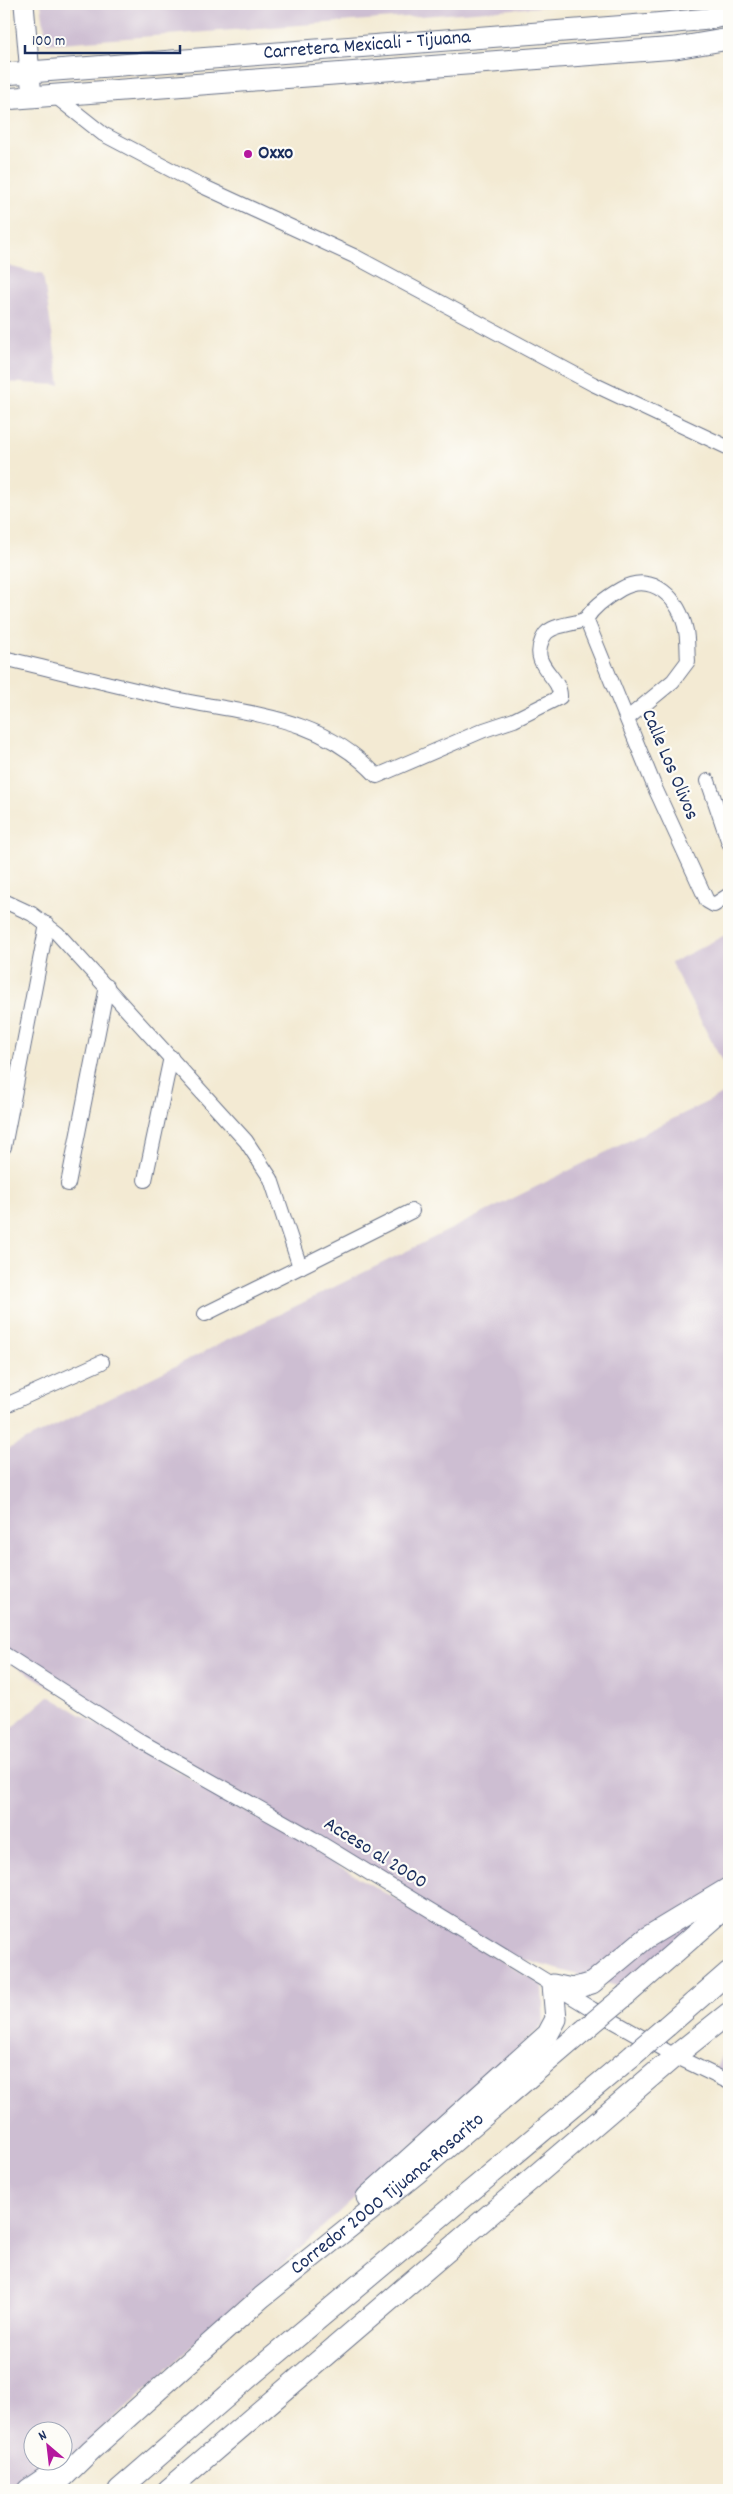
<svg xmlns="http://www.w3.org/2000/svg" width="733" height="2494" font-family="Dekko,sans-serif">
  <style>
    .industrial { fill: #cdbed2; fill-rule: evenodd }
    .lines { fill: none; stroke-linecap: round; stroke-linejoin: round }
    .minor-casing { stroke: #677087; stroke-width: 16 }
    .major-casing { stroke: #677087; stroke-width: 21 }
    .highway-casing { stroke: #677087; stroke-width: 23 }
    .minor { stroke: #fff; stroke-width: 14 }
    .major { stroke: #fff; stroke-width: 19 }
    .highway { stroke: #fff; stroke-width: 21 }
    .highway-bridge-casing { stroke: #677087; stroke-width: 23; stroke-linecap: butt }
    .highway-bridge { stroke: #fff; stroke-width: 21 }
    .poi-dot { fill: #b5179e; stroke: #fdfcf7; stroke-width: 2 }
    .labels { text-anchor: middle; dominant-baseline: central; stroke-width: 4.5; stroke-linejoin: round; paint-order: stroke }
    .street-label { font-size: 20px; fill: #1b2f5e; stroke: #fdfcf7 }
    .poi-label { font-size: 20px; font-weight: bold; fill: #1b2f5e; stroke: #fdfcf7; text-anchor: start }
  </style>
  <rect width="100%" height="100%" fill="#fdfcf7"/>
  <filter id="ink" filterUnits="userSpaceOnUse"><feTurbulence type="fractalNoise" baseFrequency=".02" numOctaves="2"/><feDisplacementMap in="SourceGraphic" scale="10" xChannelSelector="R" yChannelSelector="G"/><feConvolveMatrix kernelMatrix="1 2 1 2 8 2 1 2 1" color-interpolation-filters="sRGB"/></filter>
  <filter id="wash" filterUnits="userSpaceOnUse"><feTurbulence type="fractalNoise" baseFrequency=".0096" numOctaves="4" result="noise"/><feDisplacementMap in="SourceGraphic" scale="20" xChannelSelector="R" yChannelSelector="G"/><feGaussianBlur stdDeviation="1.12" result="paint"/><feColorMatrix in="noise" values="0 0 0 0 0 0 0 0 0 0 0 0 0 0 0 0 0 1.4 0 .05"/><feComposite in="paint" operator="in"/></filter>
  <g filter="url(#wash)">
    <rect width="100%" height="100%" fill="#f3ead3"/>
    <g class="industrial">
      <path d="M41 4H580L47 44Z"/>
      <path d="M4 265 43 275 60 385 4 382Z"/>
      <path d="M729 933V1075L671 963Z"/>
      <path d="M729 1091V1905L631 1990 493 1951 4 1659V1451Z"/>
      <path d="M49 1696 542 1985 544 2024 36 2490H4V1735ZM32 2432H62V2462H32Z"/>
      <path d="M729 2037V2082L714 2073Z"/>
    </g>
  </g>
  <g filter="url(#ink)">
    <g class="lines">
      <defs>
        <g id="minor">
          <path d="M55 96 103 134 200 185 354 256 593 384 729 448"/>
          <path d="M586 619 655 788 707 901 714 905 729 895"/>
          <path d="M586 619C594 606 607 597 621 589 653 571 680 599 686 631 688 641 687 651 688 661L673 681 628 718"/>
          <path d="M4 658C58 671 112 685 166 697 244 715 317 712 377 776L484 730 514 720 560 697C561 676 530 667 542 640 545 634 546 632 552 629 562 624 575 624 586 619"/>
          <path d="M708 781 729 843"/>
          <path d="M4 901 32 914 57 933 246 1141 271 1179 300 1267 205 1314"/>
          <path d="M4 1147 47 924"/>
          <path d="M145 1180 171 1057"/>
          <path d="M68 1184 107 986"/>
          <path d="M300 1267 412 1211"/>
          <path d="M4 1406 102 1362"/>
          <path d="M4 1654 140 1741 312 1838 592 2009 675 2056 729 2082"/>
        </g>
        <path id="major" d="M24 4 32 97"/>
        <g id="highway">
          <path id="s1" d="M4 74 654 24 708 19 729 14"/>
          <path d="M4 99 676 48 729 39"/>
          <path d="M626 1995 729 1905"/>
          <path d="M667 2026 729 1972"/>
          <path d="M367 2197 548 2034 556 2019 553 1985 572 1989 592 1983 646 1938 729 1888"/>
          <path d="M28 2490 60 2468"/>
          <path id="s2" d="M50 2490 91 2450 262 2297 417 2173 583 2031"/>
          <path d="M119 2490 256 2371 632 2056"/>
          <path d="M168 2490 675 2056 729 2013"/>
        </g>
      </defs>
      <use href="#minor" class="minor-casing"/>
      <use href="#major" class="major-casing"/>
      <use href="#highway" class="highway-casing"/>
      <use href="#minor" class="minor"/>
      <use href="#major" class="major"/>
      <use href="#highway" class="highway"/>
      <defs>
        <g id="highway-bridge">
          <path d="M583 2031 626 1995"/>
          <path d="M632 2056 667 2026"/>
        </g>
      </defs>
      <use href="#highway-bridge" class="highway-bridge-casing"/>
      <use href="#highway-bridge" class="highway-bridge"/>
    </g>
  </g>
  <circle class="poi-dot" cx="248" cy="154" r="5"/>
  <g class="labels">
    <g class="street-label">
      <text stroke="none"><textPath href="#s1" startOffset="364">Carretera Mexicali - Tijuana</textPath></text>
      <text transform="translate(669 765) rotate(67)">Calle Los Olivos</text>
      <text transform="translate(375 1854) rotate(32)">Acceso al 2000</text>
      <text stroke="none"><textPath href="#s2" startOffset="449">Corredor 2000 Tijuana-Rosarito</textPath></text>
    </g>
    <g class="poi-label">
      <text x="258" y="154">Oxxo</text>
    </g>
  </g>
  <rect width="733" height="2494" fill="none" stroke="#fdfcf7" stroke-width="20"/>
  <g transform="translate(48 2446) rotate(332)"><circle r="24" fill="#fdfcf7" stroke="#a3aaba"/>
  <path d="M0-4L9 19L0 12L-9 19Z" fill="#b5179e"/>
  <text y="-8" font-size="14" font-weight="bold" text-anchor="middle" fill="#1b2f5e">N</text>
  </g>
  <path d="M25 45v8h155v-8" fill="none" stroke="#1b2f5e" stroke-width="2.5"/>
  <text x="32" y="45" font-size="15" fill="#1b2f5e" stroke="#fdfcf7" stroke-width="4" paint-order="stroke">100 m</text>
</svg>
